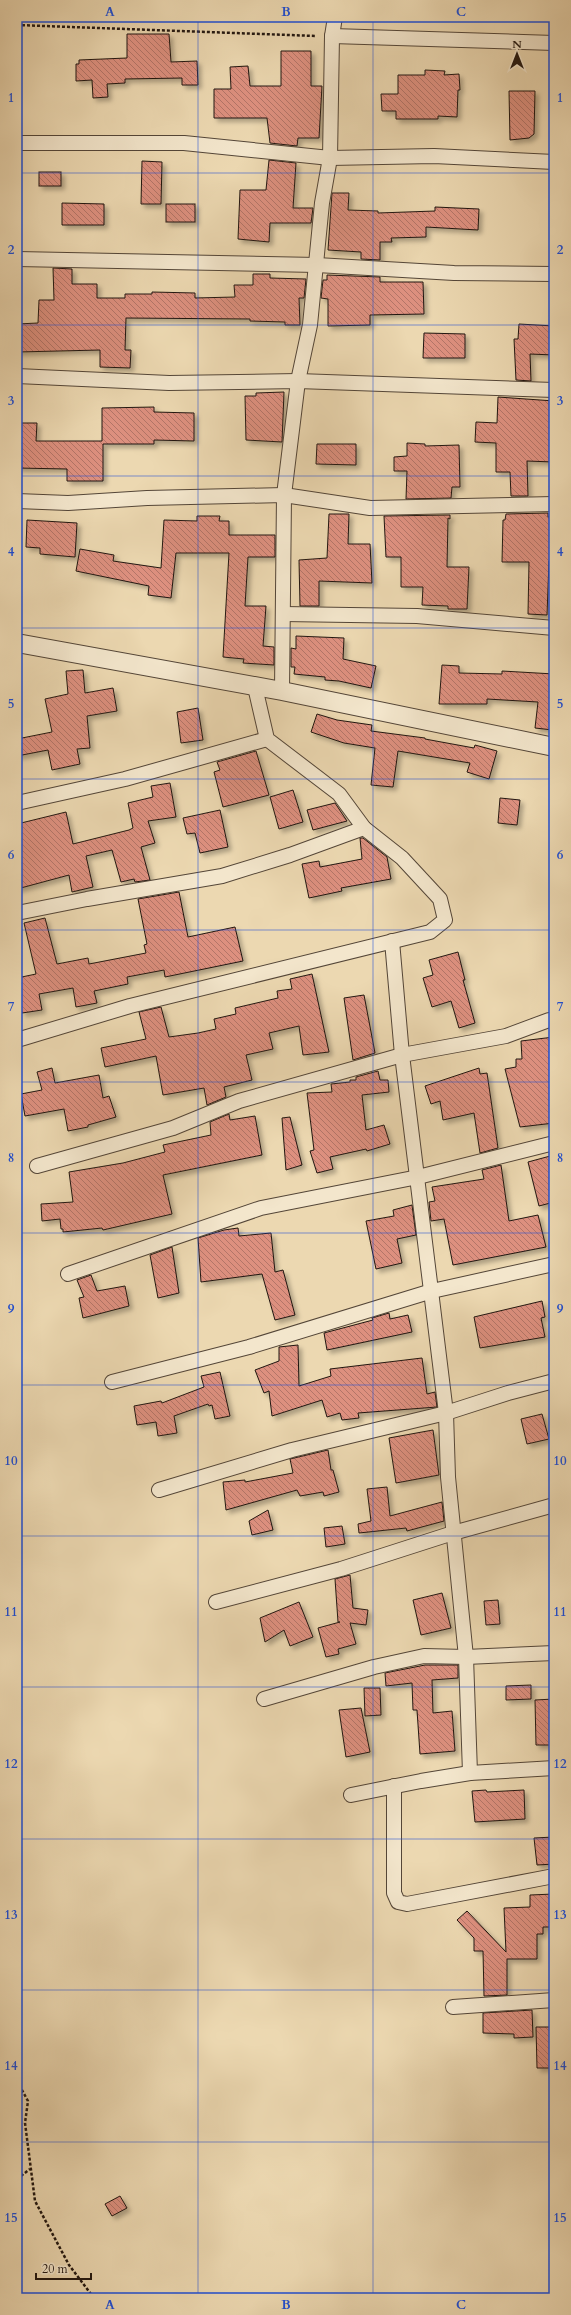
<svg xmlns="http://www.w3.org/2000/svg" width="571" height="2315" font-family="Cardo,serif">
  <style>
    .building { fill: url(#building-back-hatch); stroke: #211610; filter: url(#shadow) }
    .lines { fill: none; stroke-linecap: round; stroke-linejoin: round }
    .minor-casing { stroke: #544638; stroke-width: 16 }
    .tertiary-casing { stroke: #544638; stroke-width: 20 }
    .path { stroke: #211610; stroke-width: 2.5; stroke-dasharray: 3 2; stroke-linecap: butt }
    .minor { stroke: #f3e6cc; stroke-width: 14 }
    .tertiary { stroke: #f3e6cc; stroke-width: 18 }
    .grid { fill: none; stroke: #1d4ed8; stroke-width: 1; stroke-opacity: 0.55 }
    .neatline { fill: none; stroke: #1d4ed8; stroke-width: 1.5 }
    .grid-label { font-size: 13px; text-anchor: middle; font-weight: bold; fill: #1d4ed8 }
  </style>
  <defs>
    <pattern id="building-back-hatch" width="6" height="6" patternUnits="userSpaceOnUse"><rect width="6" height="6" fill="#dd907f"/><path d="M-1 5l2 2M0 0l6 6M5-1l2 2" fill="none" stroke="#b37567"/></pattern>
    <filter id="shadow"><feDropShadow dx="3.5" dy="3.5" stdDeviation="2" flood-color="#0004"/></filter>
  </defs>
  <rect width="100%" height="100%" fill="#ecd8b1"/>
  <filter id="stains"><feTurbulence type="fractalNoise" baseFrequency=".005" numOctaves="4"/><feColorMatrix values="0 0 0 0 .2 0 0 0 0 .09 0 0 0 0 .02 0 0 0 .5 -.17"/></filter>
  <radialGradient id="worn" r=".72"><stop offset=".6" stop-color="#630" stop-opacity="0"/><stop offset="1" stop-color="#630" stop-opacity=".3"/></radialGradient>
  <g class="building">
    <path d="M127 34H169L171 62 197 61 198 85H182V78L125 79V83L107 84 108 97 93 98 92 80 76 81V64H79V60L127 58Z"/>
    <path d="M281 51H311V86H322L319 138H298L297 146 270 143 267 118H214V89H231L230 67 248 66 250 86H281Z"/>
    <path d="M425 70 445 71 444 75 459 74 460 90H458L457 117 438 116V119H396V111H382L381 94H398V75H425Z"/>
    <path d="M509 91H535L534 134 529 138 510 140Z"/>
    <path d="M269 160 296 163 293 208H313L311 223H270L269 242 238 239 240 190H266Z"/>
    <path d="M142 161 162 162 161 204H141Z"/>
    <rect x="39" y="172" width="22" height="14"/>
    <path d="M332 193H349L348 210 378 211V213L435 211V207L479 209 478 230 426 227V237L391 238 392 242H380V260L361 259V252L328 250Z"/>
    <path d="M62 203 104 204V225H62Z"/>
    <rect x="166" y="204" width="29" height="18"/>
    <path d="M53 268 72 269V284H97V298H125V294H152V292L195 293V298L235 297 234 285H253V274H270V278L306 279 304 298H299L300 325H285V322L250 321V319L126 318 125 350H131L130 368 100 367V350L17 352V324L38 323 39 300H54Z"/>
    <path d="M327 275 380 277V282H423L424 314 370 315V325L328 326V299L321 298 323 280H327Z"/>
    <path d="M519 324 554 326V355L530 354 531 381 516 380 514 339H518Z"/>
    <path d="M424 333 465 334V358H423Z"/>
    <path d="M284 392 282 442 246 440 245 396H256V393Z"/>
    <path d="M498 397 554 401V462L527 461 528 496H511L510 472H496V443L475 442 476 422 497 423Z"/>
    <path d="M154 407V412L194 413V441L154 440V444H103V481H67V469L17 468V423H37L36 441H102V408Z"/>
    <path d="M407 443 425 444V446L459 445 460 487H452L451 498 406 499 407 471H394V457L407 456Z"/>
    <path d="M317 444H356V465L316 464Z"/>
    <path d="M548 513V517H554V561H549L547 615 528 614 529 562H502L503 520H505L506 514Z"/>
    <path d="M329 514H349L348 544H370L372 583 319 581V606H300L299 560 327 558Z"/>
    <path d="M450 515V519L448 518 447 567H469L467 609H448V606L422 605 423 587H401V557H386L384 516Z"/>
    <path d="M197 516H220L219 521H229V535H275V557H248L245 606H266L263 646 274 647V665L243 663 244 659 223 657 229 553H176L171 598 148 595 149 586 76 571 80 549 114 555 113 561 161 568 164 520 197 521Z"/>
    <path d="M27 520 77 523 75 557 40 554V548L26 547Z"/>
    <path d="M296 636 344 638 343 659 376 666 371 688 339 681 325 680V677L294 674 295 667H291V648L296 649Z"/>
    <path d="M442 665 459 666V673L502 674V671L554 674 553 730 535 728 538 702 487 699V704H439Z"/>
    <path d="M83 670 85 693 113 688 117 711 87 716 90 748 77 749 80 764 52 770 48 750 17 756V739L52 732 45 699 68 694 66 671Z"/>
    <path d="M198 708 203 740 181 743 177 712Z"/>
    <path d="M317 714 337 720 372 725 371 731 425 738V739L474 748 475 745 497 751 489 779 467 772 470 763 398 751 393 787 371 785 375 748 344 743 311 732Z"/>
    <path d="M256 751 269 795 223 807 214 772 220 770 217 762Z"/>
    <path d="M170 783 176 817 148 821 155 843 141 847 150 880 135 882 134 879 121 882 112 850 86 856 93 887 72 892 69 875 17 889V824L66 812 73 844 129 830 133 828 128 803 153 797 151 786Z"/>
    <path d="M293 790 303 822 279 829 270 797Z"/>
    <path d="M500 798 520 800 517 825 498 823Z"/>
    <path d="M335 803 347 821 313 830 307 810Z"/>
    <path d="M220 810 228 847 200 853 195 833 187 834 183 818Z"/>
    <path d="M360 838H363L387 857 391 879 341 888 342 891 309 898 302 864 319 861 320 867 362 859Z"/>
    <path d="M179 892 188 937 235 927 243 961 165 977 164 970 127 977 128 984 94 991 97 1003 76 1007 73 988 39 994 42 1010 22 1013 17 978 36 974 24 923 45 918 57 964 88 958 89 964 146 953 144 945 147 944 138 899Z"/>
    <path d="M458 952 465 980H463L475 1023 459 1028 451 1001 432 1007 423 978 433 975 429 960Z"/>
    <path d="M312 974 329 1052 303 1055 299 1026 269 1033 273 1049 246 1055 252 1080 224 1087 226 1097 207 1105 204 1088 163 1095 156 1056 105 1067 101 1048 146 1039 139 1012 161 1007 169 1037 198 1033 216 1029 214 1019 236 1014 235 1008 278 998 277 991 292 989 290 979Z"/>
    <path d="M364 995 375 1053 353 1060 344 998Z"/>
    <path d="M554 1037V1123L520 1127 505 1069 516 1067V1059H522L521 1041Z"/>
    <path d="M52 1068 55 1083 99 1075 103 1098 109 1096 116 1117 88 1125V1127L68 1131 64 1109 25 1116 21 1094 42 1090 37 1072Z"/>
    <path d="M479 1068 480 1074 487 1073 498 1148 480 1153 474 1113 443 1120 440 1101 431 1104 425 1086Z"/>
    <path d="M378 1071 380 1080H388L389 1092 362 1095 366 1130 384 1125 390 1144 367 1151 366 1149 330 1157 333 1169 317 1173 310 1151 314 1150 307 1093 332 1092 331 1084 350 1082V1080H356V1077Z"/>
    <path d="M229 1114 230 1120 255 1116 262 1155 163 1175 172 1214 103 1230 102 1228 63 1232V1229H61L60 1219 42 1221 41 1204 73 1202 69 1172 123 1163 165 1152 163 1145 211 1135 210 1122Z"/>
    <path d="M290 1117 302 1165 286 1170 282 1118Z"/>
    <path d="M554 1155V1202L539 1206 528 1162Z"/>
    <path d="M501 1165 509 1221 538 1215 546 1247 453 1265 444 1219 431 1221 429 1202 435 1201 432 1187 484 1179 482 1170Z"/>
    <path d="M412 1205 416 1235 397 1239 402 1263 376 1269 366 1221 394 1216 393 1210Z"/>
    <path d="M238 1228 239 1236 271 1233 275 1272 283 1270 295 1315 275 1320 262 1274 201 1282 198 1238 224 1230Z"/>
    <path d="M172 1247 179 1293 158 1298 150 1255Z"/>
    <path d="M91 1275 97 1291 125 1286 129 1306 83 1318 79 1298 84 1297 77 1280Z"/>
    <path d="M542 1301 545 1317 541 1318 545 1337 480 1348 474 1317Z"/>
    <path d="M389 1313 390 1319 408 1315 412 1332 327 1350 324 1333 373 1320 372 1318Z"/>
    <path d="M298 1345 299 1386 331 1376 330 1369 422 1358 427 1394 435 1392 437 1407 358 1413 359 1418 342 1420 340 1413 327 1417 322 1400 272 1416 269 1391 264 1393 255 1370 279 1361V1347Z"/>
    <path d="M220 1372 230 1416 215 1419 212 1405 209 1406 208 1404 174 1416 177 1433 158 1436 156 1422 137 1425 134 1406 161 1401 162 1403 204 1387 201 1376Z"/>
    <path d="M542 1414 549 1439 527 1444 521 1419Z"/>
    <path d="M433 1430 439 1475 396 1483 389 1438Z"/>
    <path d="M328 1450 331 1470H333L339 1492 324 1496 323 1492 300 1496 297 1490 226 1510 223 1482 245 1480V1482L293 1473 290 1459Z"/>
    <path d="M387 1487 390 1516 442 1502 444 1521 407 1531 406 1528 359 1533 358 1524 371 1521 367 1489Z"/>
    <path d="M268 1510 273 1530 252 1535 249 1521Z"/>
    <path d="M342 1526 345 1544 326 1547 324 1528Z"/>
    <path d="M350 1575 353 1608 368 1610 366 1625 350 1623 356 1644 338 1649 339 1654 326 1657 318 1628 340 1622H338L335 1579Z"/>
    <path d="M442 1593 451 1628 421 1635 413 1600Z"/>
    <path d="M498 1600 500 1624 486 1625 484 1601Z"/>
    <path d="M299 1602 313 1637 290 1646 284 1630 265 1642 260 1618Z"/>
    <path d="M425 1665H458V1678L432 1680 433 1713 452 1711 455 1751 420 1754 417 1710H413L412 1683 386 1686 385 1673Z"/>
    <path d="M531 1685V1699L506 1700V1686Z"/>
    <path d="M364 1688H380L381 1715 365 1716Z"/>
    <path d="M554 1699V1745H536L535 1700Z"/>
    <path d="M361 1708 370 1752 346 1757 339 1710Z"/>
    <path d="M486 1790 487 1792 524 1790 525 1819 475 1822 472 1791Z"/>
    <path d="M554 1837V1864L537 1865 534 1838Z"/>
    <path d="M554 1894V1927H543V1934H537V1959H507V1995L484 1996 483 1951H474V1938L457 1920 467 1911 506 1952 504 1908 530 1907V1895Z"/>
    <path d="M532 2010 533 2037 514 2038V2034L483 2033V2013Z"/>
    <path d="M536 2027H554V2068H537Z"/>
    <path d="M120 2196 127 2208 112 2216 105 2204Z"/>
  </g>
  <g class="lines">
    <defs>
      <g id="minor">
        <path d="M332 36 554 43"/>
        <path d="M17 143H184L330 158 434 156 554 162"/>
        <path d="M17 259 317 265 454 273 554 274"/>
        <path d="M17 376 169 383 298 381 554 390"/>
        <path d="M17 501 68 503 147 498 284 495 370 508 554 504"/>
        <path d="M283 614 417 616 554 628"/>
        <path d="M282 691 284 495 298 381 310 325 322 203 330 158 332 36 335 17"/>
        <path d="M17 803 125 779 267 739"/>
        <path d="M17 913 87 899 222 876 290 855 364 828"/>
        <path d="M392 941 402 1055 446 1413 448 1477 466 1657 470 1773"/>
        <path d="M17 1040 130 1006 430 932 445 920 440 899 402 858 364 828 339 794 267 739 255 687"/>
        <path d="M37 1166 173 1128 239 1101 402 1055 506 1036 549 1020"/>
        <path d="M68 1274 261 1208 418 1177 554 1143"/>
        <path d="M112 1382 249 1347 432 1291 554 1264"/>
        <path d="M159 1490 292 1450 446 1413 508 1393 554 1381"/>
        <path d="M216 1602 341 1569 453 1533 554 1505"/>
        <path d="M264 1699 374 1667 424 1656 466 1657 554 1653"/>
        <path d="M394 1786V1893L398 1902 407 1904 554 1876"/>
        <path d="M351 1795 421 1781 470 1773 554 1768"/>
        <path d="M453 2007 554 2000"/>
      </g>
      <path id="tertiary" d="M17 643 282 691 554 747"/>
    </defs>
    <use href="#minor" class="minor-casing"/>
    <use href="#tertiary" class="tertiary-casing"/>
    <g class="path">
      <path d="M17 25 316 36"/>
      <path d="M17 2081 28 2101 25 2123 35 2201 69 2265 94 2298"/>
      <path d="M17 2179 30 2169"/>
    </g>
    <use href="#minor" class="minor"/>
    <use href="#tertiary" class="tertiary"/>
  </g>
  <path class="grid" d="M198 17V2298M373 17V2298M17 173H554M17 325H554M17 476H554M17 628H554M17 779H554M17 930H554M17 1082H554M17 1233H554M17 1385H554M17 1536H554M17 1687H554M17 1839H554M17 1990H554M17 2142H554"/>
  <rect width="571" height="2315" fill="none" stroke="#ecd8b1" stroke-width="44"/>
  <g transform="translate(517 54)" stroke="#f3e6cc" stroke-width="3" paint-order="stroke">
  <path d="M0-3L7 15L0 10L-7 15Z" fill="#211610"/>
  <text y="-6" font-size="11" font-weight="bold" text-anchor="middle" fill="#211610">N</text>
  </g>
  <path d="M36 2273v6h55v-6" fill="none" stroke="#211610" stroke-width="2"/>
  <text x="42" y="2273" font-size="12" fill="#211610" stroke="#f3e6cc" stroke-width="3" paint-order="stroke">20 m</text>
  <rect x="22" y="22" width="527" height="2271" class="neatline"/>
  <g class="grid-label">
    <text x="110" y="16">A</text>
    <text x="286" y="16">B</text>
    <text x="461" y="16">C</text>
    <text x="11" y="102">1</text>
    <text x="560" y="102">1</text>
    <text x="11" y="254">2</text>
    <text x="560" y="254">2</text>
    <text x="11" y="405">3</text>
    <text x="560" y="405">3</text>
    <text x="11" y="556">4</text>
    <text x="560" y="556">4</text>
    <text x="11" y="708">5</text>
    <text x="560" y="708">5</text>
    <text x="11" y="859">6</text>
    <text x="560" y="859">6</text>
    <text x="11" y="1011">7</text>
    <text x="560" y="1011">7</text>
    <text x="11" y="1162">8</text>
    <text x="560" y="1162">8</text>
    <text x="11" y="1313">9</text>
    <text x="560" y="1313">9</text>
    <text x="11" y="1465">10</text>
    <text x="560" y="1465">10</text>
    <text x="11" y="1616">11</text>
    <text x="560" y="1616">11</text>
    <text x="11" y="1768">12</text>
    <text x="560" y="1768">12</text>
    <text x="11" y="1919">13</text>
    <text x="560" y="1919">13</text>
    <text x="11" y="2070">14</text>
    <text x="560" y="2070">14</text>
    <text x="11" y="2222">15</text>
    <text x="560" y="2222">15</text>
    <text x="110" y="2309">A</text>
    <text x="286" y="2309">B</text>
    <text x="461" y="2309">C</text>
  </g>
  <rect width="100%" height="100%" filter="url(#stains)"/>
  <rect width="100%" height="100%" fill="url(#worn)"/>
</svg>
